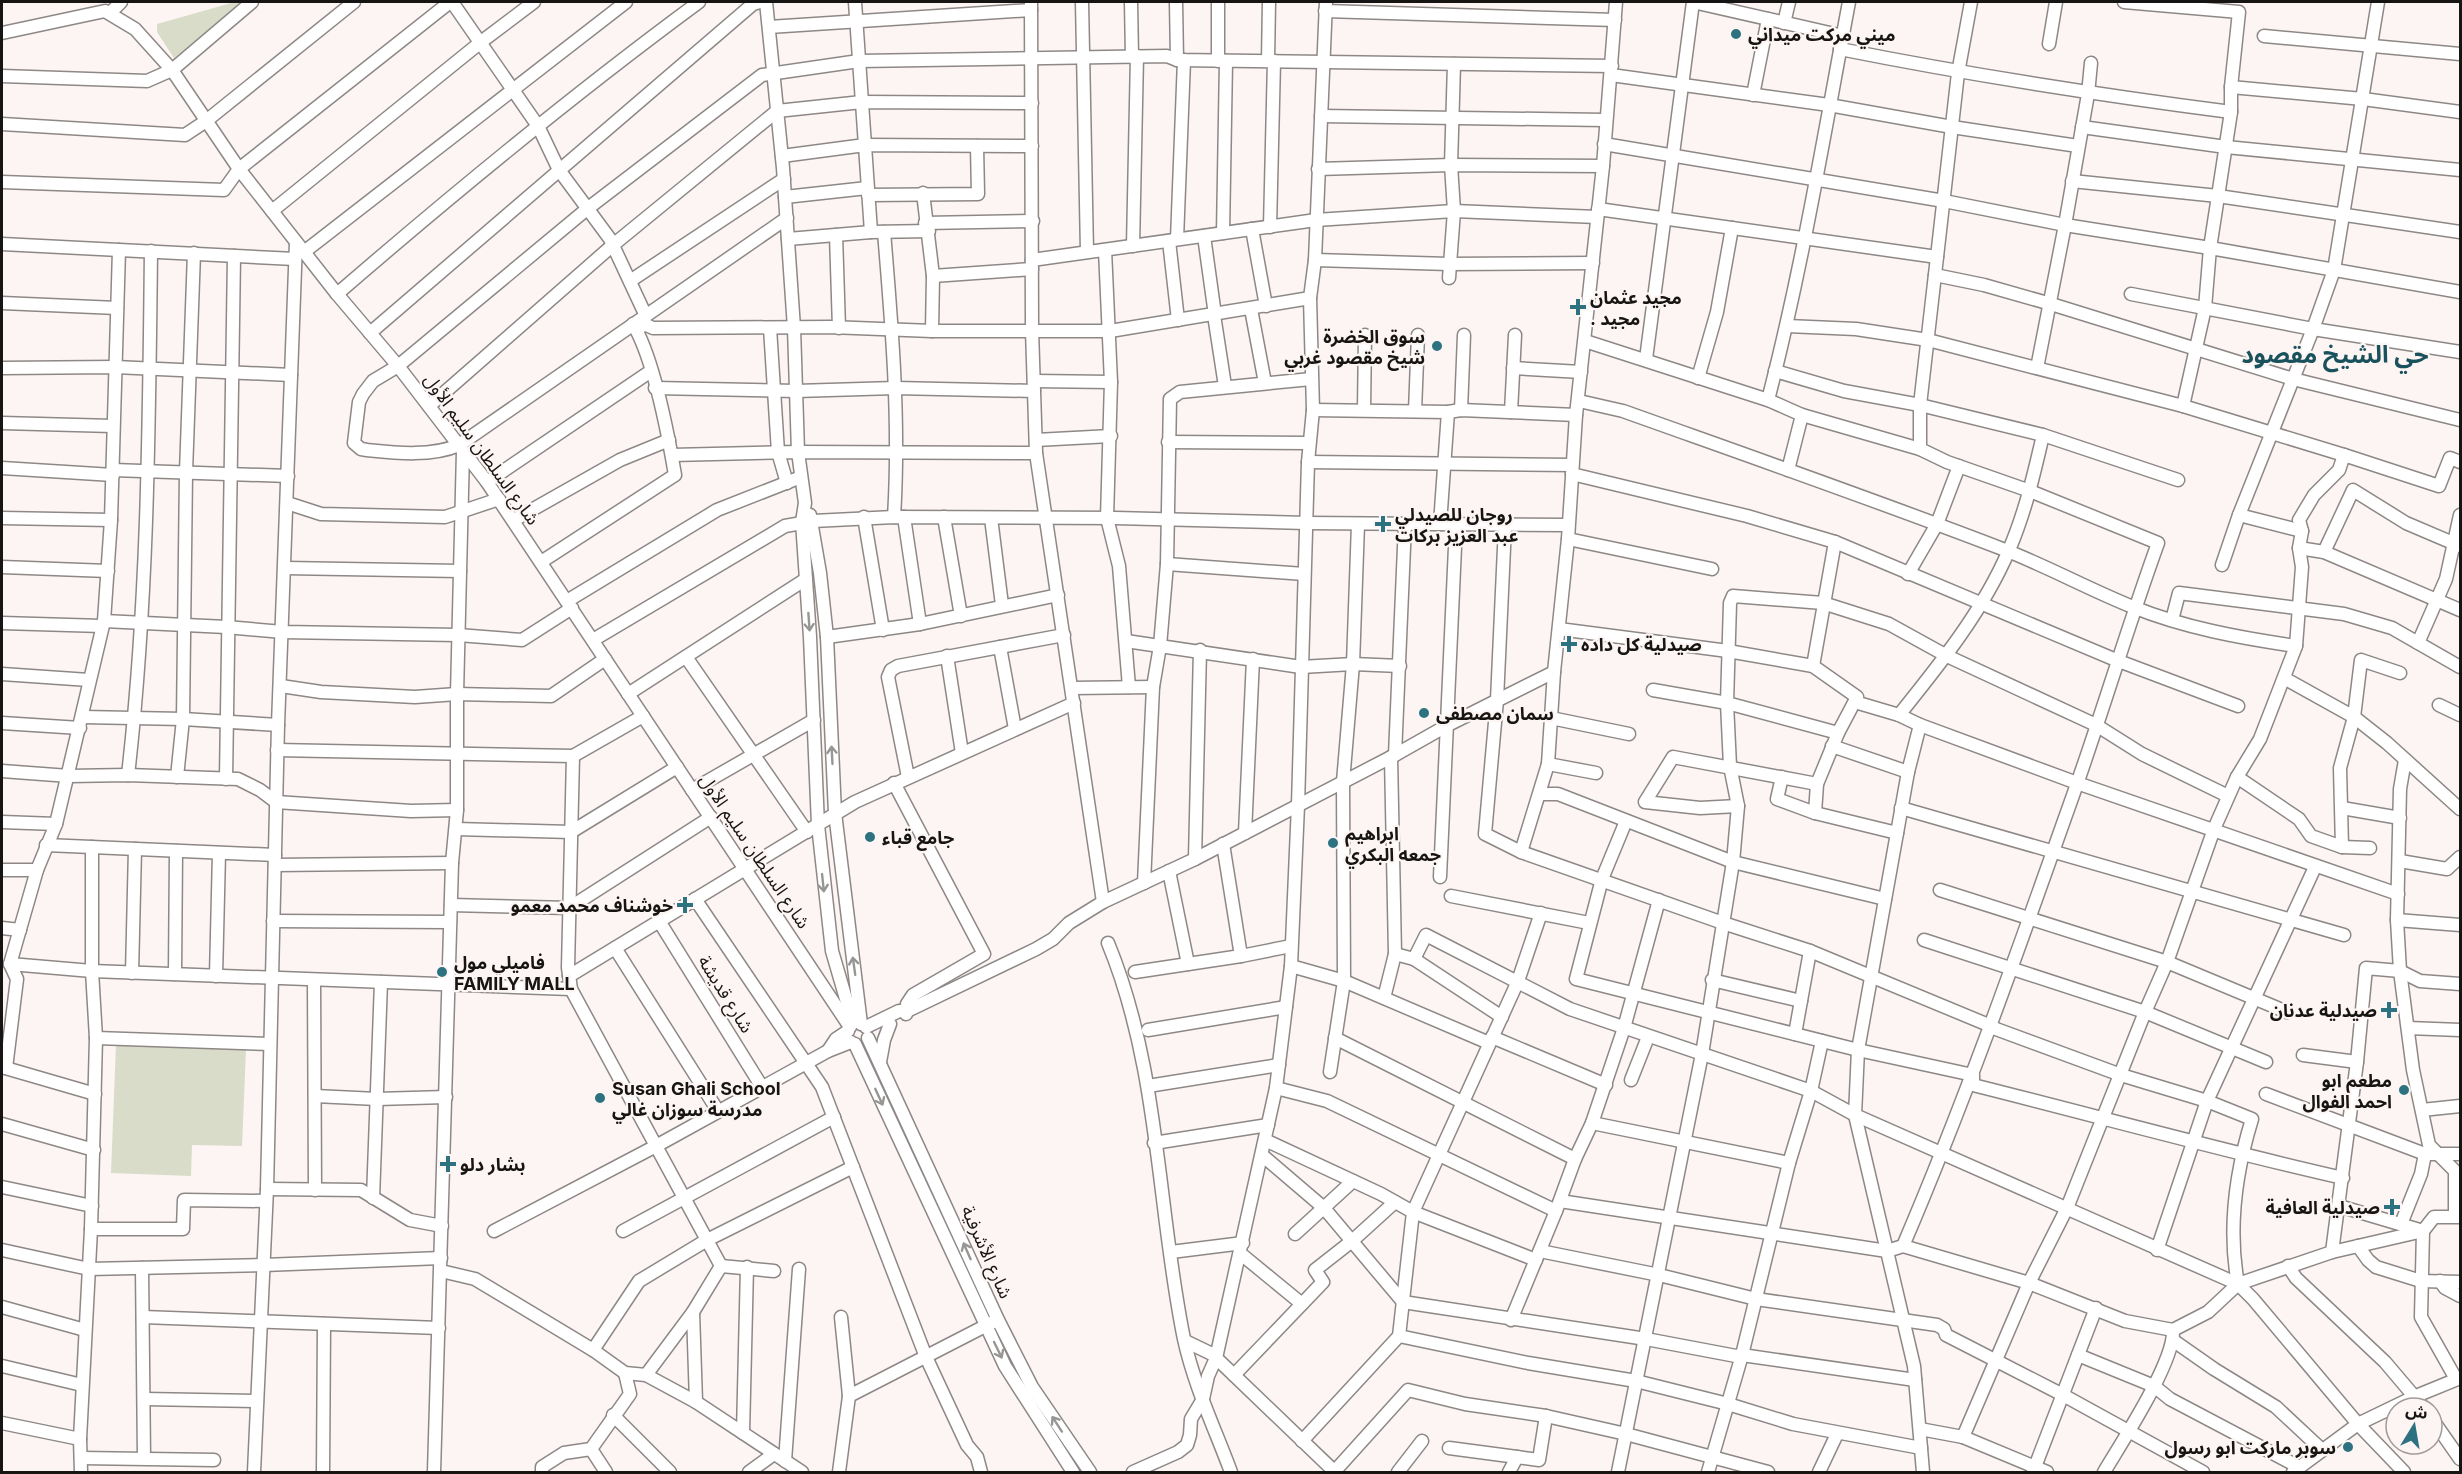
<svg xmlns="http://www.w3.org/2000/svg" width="2462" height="1474" font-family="Inter,'Noto Sans Arabic',sans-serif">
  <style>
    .green { fill: #d9dcc8 }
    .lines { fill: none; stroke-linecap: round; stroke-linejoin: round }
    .minor-casing { stroke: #8d8886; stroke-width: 15 }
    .minor { stroke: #fff; stroke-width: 12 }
    .oneway { stroke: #979695 }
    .poi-dot { fill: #2d7281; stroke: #fcf5f3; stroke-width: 2 }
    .labels { text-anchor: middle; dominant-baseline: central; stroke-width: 4.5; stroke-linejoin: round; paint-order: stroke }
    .poi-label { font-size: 18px; font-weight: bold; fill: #171514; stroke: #fcf5f3; text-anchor: start }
    .street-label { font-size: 18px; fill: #171514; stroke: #fcf5f3 }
    .district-label { font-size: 24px; font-weight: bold; fill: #19515d; stroke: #fcf5f3 }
  </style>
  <rect width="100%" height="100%" fill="#fcf5f3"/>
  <g class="green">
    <path d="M235 2H244L174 58 157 32V24Z"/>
    <path d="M116 1044 246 1049 242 1146 192 1145 191 1176 111 1173Z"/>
  </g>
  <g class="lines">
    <defs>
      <g id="minor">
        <path d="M452 2 538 126 559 170 610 239 645 314 644 322"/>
        <path d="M766 2 783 168 794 328 798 452 805 503 802 522 810 637 818 825 832 951 853 1023"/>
        <path d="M855 2 871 232"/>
        <path d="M1031 2 1032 330 1036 453 1103 902"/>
        <path d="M1082 2 1087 252"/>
        <path d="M1131 2 1132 57"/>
        <path d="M1176 2 1177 60"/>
        <path d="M1326 2 1315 260 1310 298 1313 410 1308 462 1298 805 1291 966 1344 981 1489 1043"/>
        <path d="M1693 2 1843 36"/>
        <path d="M1325 11 1615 20"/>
        <path d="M110 13 121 2"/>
        <path d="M1784 23 1789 2"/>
        <path d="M769 27 1031 10"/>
        <path d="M2 33 105 11 135 29 172 70 239 169 337 294 398 366 487 482 850 1027"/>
        <path d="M2264 36 2460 54"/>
        <path d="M2049 44 2056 2"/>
        <path d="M1840 49C1970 75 2100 95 2231 112"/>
        <path d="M1218 61V2"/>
        <path d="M1268 61 1269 2"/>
        <path d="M1611 75 1829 105 1952 127 2078 146"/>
        <path d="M2 76 147 81 172 70 252 2"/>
        <path d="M2231 87 2363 99 2460 112"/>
        <path d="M1753 95 1768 19"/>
        <path d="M1321 116 1605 120"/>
        <path d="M2 124 185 135 206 121 354 2"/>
        <path d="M2082 127 2226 147 2460 170"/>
        <path d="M1604 144 1944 201 2065 225 2210 248 2231 112V87L2239 12 2124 2"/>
        <path d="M782 156 865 145 1032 146"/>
        <path d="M1318 169 1451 165 1603 166"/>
        <path d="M2072 181 2218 196 2460 232"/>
        <path d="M2 182 224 190 239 169 450 2"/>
        <path d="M923 193 933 276 932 331"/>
        <path d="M868 195 978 194 977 146"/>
        <path d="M785 197 867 188"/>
        <path d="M1598 209 1937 257"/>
        <path d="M272 211 481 42 534 2"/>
        <path d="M787 218 459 445C431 457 396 453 367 450L361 449 354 443 359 402 363 394 373 381 398 366 587 209 762 75 859 61 1167 56 1177 60 1612 66"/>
        <path d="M925 223 1033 221"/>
        <path d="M1270 227 1274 61"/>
        <path d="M1252 229 1266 306"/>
        <path d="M884 232C892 327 900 422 894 517"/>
        <path d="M1223 233 1226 61"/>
        <path d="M836 235 839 328"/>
        <path d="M1204 236 1215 315"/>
        <path d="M788 239 871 232 929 231"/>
        <path d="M1177 239 1184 60"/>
        <path d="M1169 241 1178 320"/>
        <path d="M2 244 295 259"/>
        <path d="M1133 246 1137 56"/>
        <path d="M1105 250 1111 382 1107 518 1119 566 1129 687"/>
        <path d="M304 252 626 2"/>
        <path d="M1032 260 1316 220 1454 211 1597 217"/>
        <path d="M1315 260 1449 264 1593 263"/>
        <path d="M1935 275 1984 285 2051 304 2293 379 2460 420"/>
        <path d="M933 276 1032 269"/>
        <path d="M1449 278 1454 211 1451 165 1454 64"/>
        <path d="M630 281 784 179"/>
        <path d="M337 294C454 193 574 94 699 2"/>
        <path d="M2131 294 2313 329 2460 352"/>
        <path d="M2 303 117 308"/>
        <path d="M1251 309 1265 383"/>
        <path d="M1214 315 1225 386"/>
        <path d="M1787 326 1856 329 1928 340 2183 406 2344 455"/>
        <path d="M770 328 778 452 787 483"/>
        <path d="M637 330 644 324 653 328 830 327 932 331H1110L1310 298"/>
        <path d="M370 333 753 4 760 2"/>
        <path d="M1585 341 1768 400 1802 415 1920 449"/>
        <path d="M1646 359 1693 2"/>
        <path d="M2 368 115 367 291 375"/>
        <path d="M1513 368 1581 372"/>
        <path d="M2037 368 2065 225 2088 94 2091 63"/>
        <path d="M1775 371 1844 391 1920 405 2043 435 2178 480"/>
        <path d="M1698 378 1717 312 1732 228"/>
        <path d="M1034 381 1111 382"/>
        <path d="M655 388 796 391 895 388 1034 391"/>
        <path d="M1768 400C1802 269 1824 135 1849 2"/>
        <path d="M1579 401 1623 411C1749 456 1875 500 2000 548 2045 565 2088 589 2133 607 2185 628 2241 638 2296 646"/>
        <path d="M429 406 613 245 777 111 862 102 1032 103"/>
        <path d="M2183 406 2205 308 2210 248 2460 292"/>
        <path d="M1313 410 1448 412 1461 410 1576 415"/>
        <path d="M1364 410 1365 335"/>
        <path d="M1461 410 1464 335"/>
        <path d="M1415 411 1418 335"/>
        <path d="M1511 412 1515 335"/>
        <path d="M2 423 113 426"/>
        <path d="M1036 440 1111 436"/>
        <path d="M1168 442 1309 443"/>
        <path d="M672 455 798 452 1036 453"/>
        <path d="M1308 462 1572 465"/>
        <path d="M2 468 113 475"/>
        <path d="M113 470 288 476"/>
        <path d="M1788 470 1802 415"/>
        <path d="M1572 474 1747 516 1835 542 2116 660 2238 706"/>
        <path d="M487 482 651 371"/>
        <path d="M287 503 321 514 445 517 499 499"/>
        <path d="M810 515 820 573 827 637 835 813 861 1024"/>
        <path d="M2239 515 2302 531"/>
        <path d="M864 517 883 630"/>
        <path d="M904 517 920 624"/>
        <path d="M944 517 961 616"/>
        <path d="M2 518 111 520"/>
        <path d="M991 518 1002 605"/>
        <path d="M514 520 620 460 669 440"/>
        <path d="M1440 524 1448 412"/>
        <path d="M1505 526 1497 700 1485 834 1521 852 1723 923 1810 951 1991 1026 1996 1029 2121 1075 2207 1101 2252 1119C2236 1171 2228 1230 2238 1284"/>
        <path d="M1568 539 1712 569"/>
        <path d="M2299 548 2324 552 2460 610"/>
        <path d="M2324 552 2353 490 2406 523 2460 546"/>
        <path d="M541 562 675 475C668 434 654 359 633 324"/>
        <path d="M1167 564 1304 574"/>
        <path d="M2222 565 2239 515 2313 329 2334 270 2378 2"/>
        <path d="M2 567 108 571"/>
        <path d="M285 568 460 571"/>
        <path d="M1908 574 1937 524 1959 466"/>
        <path d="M567 601 717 510 801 477"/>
        <path d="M2172 620 2179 593 2344 614 2392 628 2460 667"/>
        <path d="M104 621 226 627 283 632 458 635 522 640 572 608"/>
        <path d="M2 623 102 626"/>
        <path d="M1559 629 1728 651 1813 666 1857 697 1838 733 1817 784 1815 813"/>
        <path d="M827 637 920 624 1058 595"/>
        <path d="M593 640 785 526 813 521 894 517 1115 518 1306 523 1567 525"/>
        <path d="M1126 641 1301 667 1353 664 1400 666"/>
        <path d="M2418 643 2446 579 2460 515"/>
        <path d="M1000 647 1015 729"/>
        <path d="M947 656 962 753"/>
        <path d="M686 657 807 832"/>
        <path d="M1813 666 1835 542"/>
        <path d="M2 674 89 680"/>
        <path d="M2284 678 2354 717 2387 743 2460 809"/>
        <path d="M281 686 321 692 415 697 457 694 551 696 605 659"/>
        <path d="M1072 688 1153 687"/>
        <path d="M1653 690 1727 703 1838 733"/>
        <path d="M628 694 806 579"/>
        <path d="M1855 702 1899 715 1920 725 2077 783 2398 894"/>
        <path d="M2439 705 2460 715"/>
        <path d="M1899 715C1940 664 1983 611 2009 550 2025 513 2034 474 2043 435"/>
        <path d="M83 717 183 719 278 725"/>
        <path d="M1551 718 1629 734"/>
        <path d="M2 723 80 728"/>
        <path d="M1920 725 1908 772 1858 1050 1855 1115 1914 1366 1923 1472"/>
        <path d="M1832 746 1908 772"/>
        <path d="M277 750 573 756 643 716"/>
        <path d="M1395 755 1405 524"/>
        <path d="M573 756 568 968 571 989 721 1266 693 1312 646 1375"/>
        <path d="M2405 760 2400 789 2397 920 2400 971 2413 1070 2429 1145 2455 1171V1216"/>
        <path d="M1548 764 1596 773"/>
        <path d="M2 771 69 776 128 775 238 779 260 790 276 802 411 811 457 810"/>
        <path d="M128 775C148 601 149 426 151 251"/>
        <path d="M177 777 183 719 186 472 194 253"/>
        <path d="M908 777 888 677 891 670 898 666 1064 635"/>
        <path d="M1782 777 1777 799 1815 813 1897 833"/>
        <path d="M2237 777 2299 819 2311 836 2342 847 2370 848"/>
        <path d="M226 779 234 256"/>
        <path d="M894 783 984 954 913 995 907 1004 906 1014"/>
        <path d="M692 790 814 720"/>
        <path d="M1541 794H1558L1733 862 1885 899"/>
        <path d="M1738 806 1700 808 1645 802 1673 757 1817 784"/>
        <path d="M1901 808 2344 935"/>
        <path d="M2342 808 2400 818"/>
        <path d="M1626 821 1602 879 1576 979 1858 1050 1973 1075V1085C2097 1116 2219 1150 2343 1178"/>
        <path d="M2 822 56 824"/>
        <path d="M456 829 571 832 677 767"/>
        <path d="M1245 833 1253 659"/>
        <path d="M1223 844 1241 956"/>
        <path d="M46 845 275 855"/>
        <path d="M2342 847 2340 768 2354 717 2361 660 2400 673"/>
        <path d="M1521 852 1548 764 1554 672 1568 539 1576 415 1603 166 1616 2"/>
        <path d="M1195 859 1200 650"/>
        <path d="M2400 861 2447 869 2460 857"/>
        <path d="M275 865 452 863"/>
        <path d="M2 870H37"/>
        <path d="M1169 871 1188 964"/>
        <path d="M1440 877 1456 525"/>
        <path d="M1144 883 1153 687 1160 646 1167 564 1170 399 1180 392 1311 379"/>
        <path d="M1940 890 2167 962 2287 1012"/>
        <path d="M1451 896 1589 923"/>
        <path d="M695 899 822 1087 926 1357 967 1445 977 1457 981 1472"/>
        <path d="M451 905 569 908 711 817"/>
        <path d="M2397 920 2460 925"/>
        <path d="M273 921 450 922"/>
        <path d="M659 921 762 1087"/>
        <path d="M2 928 20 930"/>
        <path d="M1924 940 2145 1012 2266 1062"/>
        <path d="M1108 943C1160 1069 1157 1208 1184 1339 1194 1385 1215 1429 1231 1472"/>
        <path d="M615 948 718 1111"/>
        <path d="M1395 954 1414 959 1426 935 1570 1009 1811 1091 1855 1115 2238 1284 2253 1299 2358 1424 2404 1472"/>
        <path d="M1414 959 1502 1017"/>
        <path d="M10 964 92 971 571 989"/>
        <path d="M1135 972 1241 956 1291 946"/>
        <path d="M132 973 135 849"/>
        <path d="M175 974 176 851"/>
        <path d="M216 976 219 853"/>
        <path d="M569 976 855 802 1074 703"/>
        <path d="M314 980 315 1190"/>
        <path d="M1712 980 1801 1001"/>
        <path d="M1384 998 1395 954 1391 757"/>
        <path d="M866 1027 899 1011H907L1036 949 1053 939 1069 923 1103 902 1195 859 1395 755 1448 725 1554 672"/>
        <path d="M2408 1028 2460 1030"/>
        <path d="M1148 1030 1286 1007"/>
        <path d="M1795 1034 1810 951"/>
        <path d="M1492 1037 1606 1085"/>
        <path d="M96 1038 270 1044"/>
        <path d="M868 1038 998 1320 1032 1387 1090 1472"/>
        <path d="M1335 1038 1575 1159"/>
        <path d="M855 1044 1005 1366 1073 1472"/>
        <path d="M828 1051 836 1039 848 1031"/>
        <path d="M2303 1055 2357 1062"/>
        <path d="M880 1062 884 1040 890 1024"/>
        <path d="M2 1067 95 1094"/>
        <path d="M6 1068 17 979 10 964 37 870 56 824 104 621 111 520 119 250"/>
        <path d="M1330 1072 1344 981 1343 782 1353 664 1358 524"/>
        <path d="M1631 1080 1648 1037"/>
        <path d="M1148 1086 1279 1065"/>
        <path d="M1276 1088 1327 1101 1556 1211"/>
        <path d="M2266 1094 2425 1154H2460"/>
        <path d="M315 1096 377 1099 446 1097"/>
        <path d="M2422 1110 2460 1106"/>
        <path d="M1592 1123 1789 1163"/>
        <path d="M2 1124 94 1150"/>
        <path d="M1265 1140 1381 1194 1413 1212 1536 1260"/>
        <path d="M1154 1143 1268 1125"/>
        <path d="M1262 1155 1324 1208 1403 1302 1646 1339 1736 1356 1742 1355 1915 1380"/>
        <path d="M2 1187 92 1206"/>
        <path d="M267 1189 361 1190 410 1220 442 1226"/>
        <path d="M373 1198 381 982"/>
        <path d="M1560 1201 1887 1251 1903 1246C1968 1094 2022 939 2077 784 2105 704 2129 623 2158 543L2030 491 1947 462 1920 449V405L1937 257 1958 73 1971 2"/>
        <path d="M2339 1206 2423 1231 2421 1317 2456 1379"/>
        <path d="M2401 1224 2421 1174 2425 1154"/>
        <path d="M91 1229H183L184 1200 266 1201"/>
        <path d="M494 1231 656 1146 828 1051 851 1042"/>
        <path d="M623 1231 834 1117"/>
        <path d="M1295 1234 1353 1181"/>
        <path d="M1903 1246 2029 1283 2125 1321 2173 1330"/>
        <path d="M2358 1246 2368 1260 2376 1267 2421 1281 2460 1282"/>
        <path d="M2 1250 89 1269 264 1265 441 1258"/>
        <path d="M2157 1250 2207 1101 2315 867"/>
        <path d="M1540 1251 1659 1275 1756 1299 1937 1325 1944 1329 1946 1335 2063 1395 2203 1472"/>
        <path d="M1171 1252 1243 1243"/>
        <path d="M2332 1252 2357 1062 2366 968 2400 971 2420 981 2460 984"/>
        <path d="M1241 1254 1302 1304"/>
        <path d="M721 1266 774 1271"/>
        <path d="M2288 1266 2296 1278 2385 1362 2424 1408"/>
        <path d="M142 1268 144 1458"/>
        <path d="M441 1271 475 1279 593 1350 625 1373 646 1375 696 1402 802 1472"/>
        <path d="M2440 1281 2445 1288 2460 1296"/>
        <path d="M2 1307 85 1330"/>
        <path d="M693 1312 696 1402"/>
        <path d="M143 1317 439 1328"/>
        <path d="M841 1317 849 1396"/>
        <path d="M1511 1320 1556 1211 1575 1159 1592 1123 1624 1028 1659 900"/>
        <path d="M1399 1336 1528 1363 1636 1381 1728 1404 1793 1424 1921 1448"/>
        <path d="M1185 1341 1212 1354 1335 1472"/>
        <path d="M2174 1341 2214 1369 2276 1407 2322 1450"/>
        <path d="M593 1350 639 1281 707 1240 853 1167"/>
        <path d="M2078 1355 2154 1386 2170 1399 2299 1467"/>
        <path d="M2 1366 82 1385"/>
        <path d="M1234 1375 1323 1282 1315 1270 1352 1241 1395 1202"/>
        <path d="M144 1399 257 1401"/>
        <path d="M613 1415 670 1472"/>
        <path d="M2432 1419 2460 1459"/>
        <path d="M2 1423 80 1439"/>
        <path d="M1920 1429 1963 1437 2047 1472"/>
        <path d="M743 1433 747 1267"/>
        <path d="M1963 1437 2029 1283 2067 1208 2145 1012 2167 962 2214 829 2237 777 2260 739 2296 646 2302 567 2299 548 2302 531 2299 520 2314 495 2339 470 2344 455 2439 486 2450 458 2460 462"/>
        <path d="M1302 1441 1399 1336 1413 1212 1518 981 1541 913"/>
        <path d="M1449 1448 1517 1457"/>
        <path d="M591 1449 606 1472"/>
        <path d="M81 1458 214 1460"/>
        <path d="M785 1461 799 1269"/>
        <path d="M81 1472 80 1439 91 1229 96 1038 92 971V847"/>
        <path d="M254 1472 267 1189 278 725 296 242"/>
        <path d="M323 1472 324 1324"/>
        <path d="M434 1472 452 863 457 810V694L463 451"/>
        <path d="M542 1472V1467L564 1453 591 1449 630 1394 625 1373"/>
        <path d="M749 1472 774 1454"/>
        <path d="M839 1472 849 1396 993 1322"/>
        <path d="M1133 1472 1178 1452 1187 1445 1190 1435 1191 1419 1203 1399 1208 1376 1216 1358 1276 1088 1291 966"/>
        <path d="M1334 1472 1408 1390 1465 1404 1546 1416 1626 1434 1768 1472"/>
        <path d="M1398 1472 1422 1441"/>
        <path d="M1509 1472 1517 1457 1539 1460 1546 1416"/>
        <path d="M1618 1472 1702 1054 1733 862 1738 806 1730 766 1727 703 1730 603 1733 596 1823 603 1889 624 1947 656 2096 725 2142 754 2228 796"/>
        <path d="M1708 1472 1742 1355 1789 1163 1811 1091 1822 1041"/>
        <path d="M1819 1472 1837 1434"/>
        <path d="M2033 1472 2096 1308"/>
        <path d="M2104 1472C2122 1442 2175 1361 2173 1330L2208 1312 2238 1284 2332 1252 2423 1231 2434 1217H2460"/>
        <path d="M2293 1472 2358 1424 2416 1396 2460 1378"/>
      </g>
    </defs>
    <use href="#minor" class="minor-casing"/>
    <use href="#minor" class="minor"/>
  </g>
  <defs><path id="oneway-shaft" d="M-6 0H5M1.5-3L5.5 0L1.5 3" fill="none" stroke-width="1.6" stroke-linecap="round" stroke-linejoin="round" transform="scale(1.5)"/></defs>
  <g class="oneway">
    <use href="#oneway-shaft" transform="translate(809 622) rotate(86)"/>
    <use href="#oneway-shaft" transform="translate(832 755) rotate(-93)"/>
    <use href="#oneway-shaft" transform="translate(823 883) rotate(84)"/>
    <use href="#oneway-shaft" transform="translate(854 966) rotate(-98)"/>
    <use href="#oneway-shaft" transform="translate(879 1097) rotate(65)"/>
    <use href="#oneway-shaft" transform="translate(967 1251) rotate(-114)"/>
    <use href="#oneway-shaft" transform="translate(998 1350) rotate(64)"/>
    <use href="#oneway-shaft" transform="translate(1057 1424) rotate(-123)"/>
  </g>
  <g class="poi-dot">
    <circle cx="1736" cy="34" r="6"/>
    <path d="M1575 298h6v6h6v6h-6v6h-6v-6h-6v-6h6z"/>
    <circle cx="1437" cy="346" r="6"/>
    <path d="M1380 515h6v6h6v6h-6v6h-6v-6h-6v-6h6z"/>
    <path d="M1566 635h6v6h6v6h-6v6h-6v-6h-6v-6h6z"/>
    <circle cx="1424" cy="713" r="6"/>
    <circle cx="870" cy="837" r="6"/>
    <circle cx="1333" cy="843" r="6"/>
    <path d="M682 896h6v6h6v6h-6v6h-6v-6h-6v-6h6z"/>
    <circle cx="442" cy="972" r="6"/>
    <path d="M2386 1001h6v6h6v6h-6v6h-6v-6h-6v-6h6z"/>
    <circle cx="2404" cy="1090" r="6"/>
    <circle cx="600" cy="1098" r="6"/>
    <path d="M445 1155h6v6h6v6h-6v6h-6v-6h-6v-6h6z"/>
    <path d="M2389 1198h6v6h6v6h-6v6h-6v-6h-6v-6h6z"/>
    <circle cx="2348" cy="1447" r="6"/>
  </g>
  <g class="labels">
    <g class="poi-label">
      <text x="1748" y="34">ميني مركت ميداني</text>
      <text x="1590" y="297">مجيد عثمان<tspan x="1590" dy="21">. مجيد</tspan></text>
      <text x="1425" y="336" text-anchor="end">سوق الخضرة<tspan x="1425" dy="21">شيخ مقصود غربي</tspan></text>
      <text x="1395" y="514">روجان للصيدلي<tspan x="1395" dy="21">عبد العزيز بركات</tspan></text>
      <text x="1581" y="644">صيدلية كل داده</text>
      <text x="1436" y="713">سمان مصطفى</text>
      <text x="1345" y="833">ابراهيم<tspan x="1345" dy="21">جمعه البكري</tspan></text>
      <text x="882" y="837">جامع قباء</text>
      <text x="673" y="905" text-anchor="end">خوشناف محمد معمو</text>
      <text x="454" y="962">فاميلي مول<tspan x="454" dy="21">FAMILY MALL</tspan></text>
      <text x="2377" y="1010" text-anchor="end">صيدلية عدنان</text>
      <text x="2392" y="1080" text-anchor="end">مطعم ابو<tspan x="2392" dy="21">احمد الفوال</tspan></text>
      <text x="612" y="1088">Susan Ghali School<tspan x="612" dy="21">مدرسة سوزان غالي</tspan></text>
      <text x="460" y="1164">بشار دلو</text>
      <text x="2380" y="1207" text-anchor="end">صيدلية العافية</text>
      <text x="2336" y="1447" text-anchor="end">سوبر ماركت ابو رسول</text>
    </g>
    <g class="street-label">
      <text transform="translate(482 449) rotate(54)">شارع السلطان سليم الأول</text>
      <text transform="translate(755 851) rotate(56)">شارع السلطان سليم الأول</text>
      <text transform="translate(726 994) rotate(58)">شارع قديشة</text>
      <text transform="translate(987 1252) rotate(66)">شارع الأشرفية</text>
    </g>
    <g class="district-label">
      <text x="2335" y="354">حي الشيخ مقصود</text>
    </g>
  </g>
  <rect width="2462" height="1474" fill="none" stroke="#171514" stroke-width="6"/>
  <g transform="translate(2414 1426) rotate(11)"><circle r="28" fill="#fcf5f3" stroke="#a09b9a" stroke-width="1.5"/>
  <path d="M0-4.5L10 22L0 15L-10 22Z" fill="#2d7281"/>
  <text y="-9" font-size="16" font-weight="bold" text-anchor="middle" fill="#171514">ش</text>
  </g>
</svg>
